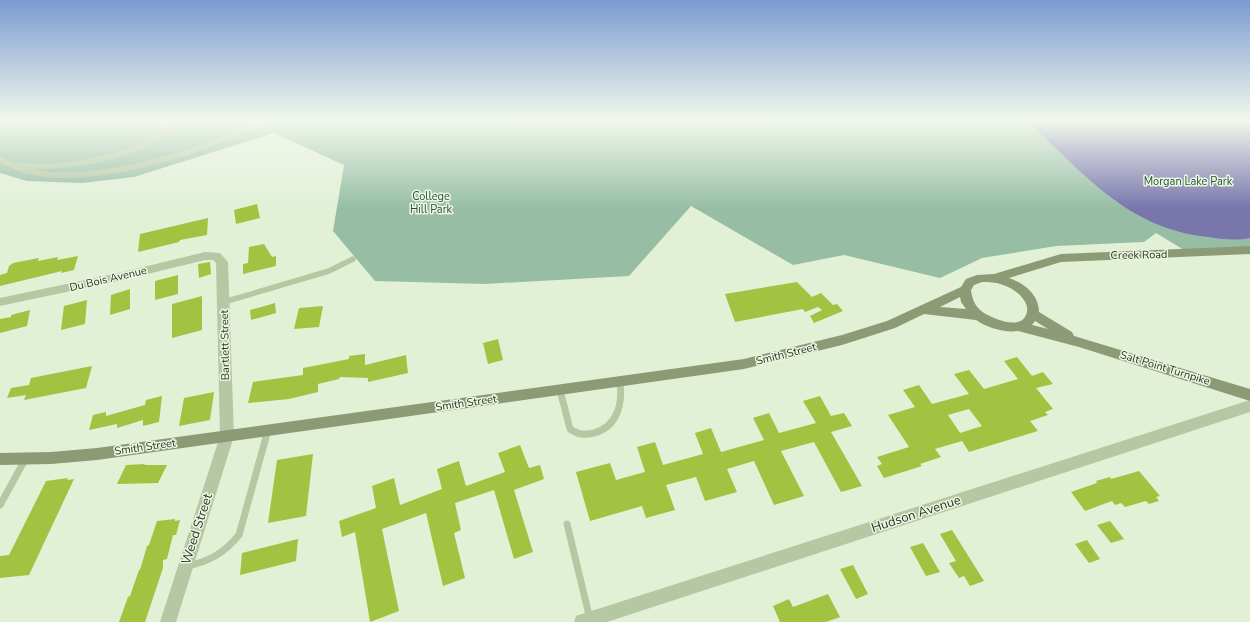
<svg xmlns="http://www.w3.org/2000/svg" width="1250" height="622" font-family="'Nunito Sans',sans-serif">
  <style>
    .green { fill: #97bea5 }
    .water { fill: #7976ac }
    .building { fill: #a1c341; fill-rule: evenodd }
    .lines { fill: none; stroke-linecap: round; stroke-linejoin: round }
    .lane-far1 { stroke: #b6c7a3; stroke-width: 5.5 }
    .lane { stroke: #b6c7a3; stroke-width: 7 }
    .street { fill: #b6c7a3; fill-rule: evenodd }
    .secondary { fill: #8c9a75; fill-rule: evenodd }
    .labels { text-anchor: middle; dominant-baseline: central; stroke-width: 3; stroke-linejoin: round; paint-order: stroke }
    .park-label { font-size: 11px; fill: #295038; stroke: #ecf8e2 }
    .street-label { font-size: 11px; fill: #2e3225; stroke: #ecf8e2 }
    .near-street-label { font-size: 13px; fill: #2e3225; stroke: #ecf8e2 }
  </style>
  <rect width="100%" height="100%" fill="#e2f0d6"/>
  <path class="green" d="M0 121H1250V250L1189 253 1156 233 1144 242 1056 246 982 258 940 278 844 255 793 265 691 206 629 276 485 284 375 281 333 231 344 165 274 133 134 177 82 183 27 181 0 173Z"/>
  <path class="water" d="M1027 121H1250V238C1235 241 1222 239 1208 237 1127 229 1083 172 1027 121Z"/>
  <g class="building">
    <path d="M257 204 260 218 236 224 234 210Z"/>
    <path d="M208 218 207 235 180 240 179 242 138 252 140 234Z"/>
    <path d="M264 244 272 257 276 256V266L243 274V264L248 263 249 247Z"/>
    <path d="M78 256 74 270 61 273 62 271 0 286V275L7 273 9 266 13 263 39 258 38 261 58 257 57 260Z"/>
    <path d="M210 262 211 274 199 278 198 264Z"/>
    <path d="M178 275V294L155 300V281Z"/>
    <path d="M797 282 812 297 821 293 833 305 837 304 843 311 814 323 810 316 822 310 818 307 805 312 803 309 735 322 725 294Z"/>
    <path d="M130 289V309L110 315 111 295Z"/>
    <path d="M202 296V330L172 338V304Z"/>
    <path d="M87 300 85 324 61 330 64 306Z"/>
    <path d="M275 303 276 313 251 320 250 310Z"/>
    <path d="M323 306 319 327 294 329 299 308Z"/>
    <path d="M30 310 27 326 0 333V319L11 317V315Z"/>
    <path d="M498 339 503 360 488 364 483 343Z"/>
    <path d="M365 354V365L406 355 408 373 368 382V378L340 377 339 379 318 384V392L289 399 248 403 253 382 303 375V368L349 359V356Z"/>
    <path d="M1017 357 1032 376 1043 372 1053 384 1036 388 1053 409 1045 412 1048 415 1030 421 1038 431 969 452 962 441 935 449 941 457 920 464 922 466 884 478 877 466 882 464 877 457 909 447 888 415 915 407 903 390 919 385 932 404 969 394 954 374 969 370 984 389 1018 379 1004 361ZM969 409 982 426 960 433 948 415Z"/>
    <path d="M92 366 86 388 24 400 26 395 7 398 11 388 29 385 31 378Z"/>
    <path d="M214 392 210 420 179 426 184 398Z"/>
    <path d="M162 396 159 422 143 426V420L117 428V424L89 430 93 415 106 412V416L145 405 146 400Z"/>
    <path d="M820 396 831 416 844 413 852 426 831 432 862 486 841 492 814 442 781 451 804 496 774 505 754 461 727 469 737 492 705 501 696 477 666 485 675 510 646 518 642 506 590 521 576 472 610 463 616 480 645 472 637 447 655 442 663 465 703 454 695 433 711 428 721 452 764 440 753 418 769 413 779 433 816 423 803 401Z"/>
    <path d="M520 445 529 468 540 465 544 479 514 490 533 552 514 559 494 490 455 503 461 530 454 533 465 578 443 586 426 513 382 529 399 611 370 622 355 532 342 537 339 521 376 508 372 486 394 478 400 505 442 489 437 469 459 461 466 486 505 472 498 453Z"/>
    <path d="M313 454 306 516 268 523 277 460Z"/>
    <path d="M145 464 144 465H167L158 483 117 484 126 465Z"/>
    <path d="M1139 471 1160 496 1156 497 1159 501 1149 504 1146 501 1125 507 1121 503 1115 505 1112 501 1085 511 1071 492 1097 483 1096 481 1110 477 1111 479Z"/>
    <path d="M68 478 67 480 74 479 29 575 0 578V556L9 555 46 481Z"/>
    <path d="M175 519V521L180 520 176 535H173L167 559 163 560V568L145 622H119L128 597 130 596 139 570H140L147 546 149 545 157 521Z"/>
    <path d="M1110 521 1124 539 1111 543 1097 525Z"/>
    <path d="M952 530 984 581 970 586 964 576 959 578 949 563 956 561 940 534Z"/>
    <path d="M298 539 296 561 240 575 242 553Z"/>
    <path d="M1087 540 1100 559 1089 563 1075 544Z"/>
    <path d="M923 543 940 572 926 576 910 547Z"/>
    <path d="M853 565 868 594 856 599 840 569Z"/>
    <path d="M828 594 840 617 826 622H780L773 606 789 599 793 607Z"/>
  </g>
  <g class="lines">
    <g class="lane-far1">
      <path d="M0 160C14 167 28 173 43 174 58 176 74 175 89 174 150 168 208 148 263 121"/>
      <path d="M19 165C54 171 153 158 169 121"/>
      <path d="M224 302 329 271 353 259"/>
    </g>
    <g class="lane">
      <path d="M560 390 570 429C579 435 584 435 594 433 617 427 623 404 620 382"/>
      <path d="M0 505 26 458"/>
      <path d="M567 524 590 619"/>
      <path d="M186 566C209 562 224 553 239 535L268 430"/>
    </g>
    <g class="street">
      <path d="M205 252 220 253 228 262 234 436 176 622H160L220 436 216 263 213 260H205L123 280 0 306V298L123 272Z"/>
      <path d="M1250 400V412L607 622H574L576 616 582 614Z"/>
    </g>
    <path class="secondary" d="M1250 246V254L1061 262 1009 278C1024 283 1039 295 1039 312L1072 332 1074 336 1250 389V401L1079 347 1018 331C1004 333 988 328 976 320L924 314 895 328 842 345 744 369 97 460 51 464 0 465V453L51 452 97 448 744 359 842 335 887 321 961 287 966 279 977 275 994 274 1061 254ZM982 282C989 282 996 282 1003 285 1014 288 1034 303 1025 317 1017 330 988 317 980 310 974 304 972 298 971 290L974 285ZM960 297 961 302 966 309 940 307ZM1035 321 1048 329 1032 325Z"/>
  </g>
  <linearGradient id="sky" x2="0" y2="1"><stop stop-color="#7b9bd0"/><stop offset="0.58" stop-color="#f2f8ed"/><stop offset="1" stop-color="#f2f8ed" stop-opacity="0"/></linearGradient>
  <rect width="1250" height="208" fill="url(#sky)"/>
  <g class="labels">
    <g class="park-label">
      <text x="1188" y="181">Morgan Lake Park</text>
      <text x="431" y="196">College<tspan x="431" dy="13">Hill Park</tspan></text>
    </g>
    <g class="street-label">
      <text transform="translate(1139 255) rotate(-1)">Creek Road</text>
      <text transform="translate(108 279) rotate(-13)">Du Bois Avenue</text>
      <text transform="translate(225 345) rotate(-91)">Bartlett Street</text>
      <text transform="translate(786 354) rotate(-14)">Smith Street</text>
      <text transform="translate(1165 368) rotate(17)">Salt Point Turnpike</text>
      <text transform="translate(466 403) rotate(-8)">Smith Street</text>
      <text transform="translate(145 447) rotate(-8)">Smith Street</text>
    </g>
    <g class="near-street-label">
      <text transform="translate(916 514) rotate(-18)">Hudson Avenue</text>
      <text transform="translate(197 529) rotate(-72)">Weed Street</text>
    </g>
  </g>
</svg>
